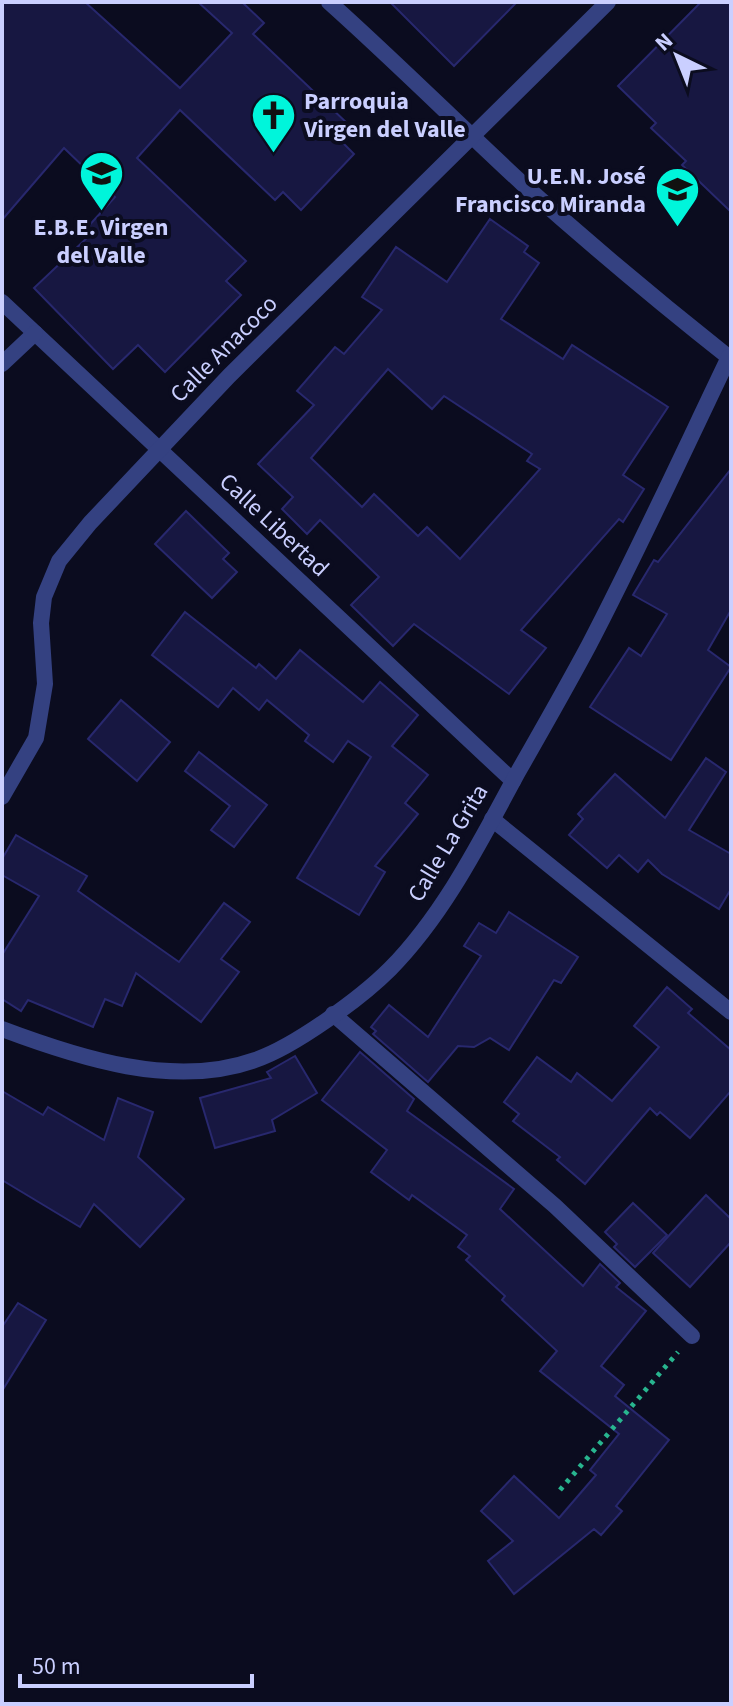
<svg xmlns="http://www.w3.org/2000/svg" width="733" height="1706" font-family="'Source Sans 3',sans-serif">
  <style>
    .building { fill: #171741; stroke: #28286e; stroke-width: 2; fill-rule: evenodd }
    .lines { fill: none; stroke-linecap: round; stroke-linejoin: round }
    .path { stroke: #28b58f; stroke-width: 5; stroke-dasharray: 4 6; stroke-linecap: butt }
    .street { stroke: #344181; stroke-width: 16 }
    .labels { text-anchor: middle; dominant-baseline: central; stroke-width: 8; stroke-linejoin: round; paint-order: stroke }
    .poi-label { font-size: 24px; font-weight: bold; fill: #cacfff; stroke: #0b0c1f; text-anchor: start }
    .street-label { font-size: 24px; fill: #cacfff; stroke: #0b0c1f }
  </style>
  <rect width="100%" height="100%" fill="#0b0c1f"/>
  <g class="building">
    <path d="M2 2H85L180 88 232 33 198 2H242L264 23 253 34 348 124 336 136 354 154 301 210 283 192 275 200 180 110 137 158 246 261 226 281 241 295 165 372 138 345 113 369 34 288 89 236 84 231 115 197 64 148 2 220Z"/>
    <path d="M390 2H517L454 66Z"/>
    <path d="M701 2H731V212L682 165 686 161 651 128 656 123 618 86Z"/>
    <path d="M490 219 528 246 524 252 539 263 501 319 563 359 572 345 668 407 623 475 644 489 623 522 619 519 521 630 546 648 509 694 414 624 393 646 351 605 379 577 320 520 307 534 282 509 293 497 258 464 314 405 297 391 335 347 344 354 382 310 362 297 396 247 447 282ZM388 369 432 409 444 396 532 454 527 461 540 469 460 559 427 527 418 536 374 494 362 507 311 458Z"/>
    <path d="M731 469V610L708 650 731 667 671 760 590 707 629 648 641 656 667 614 633 595 654 560 658 562Z"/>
    <path d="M186 511 229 553 223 559 237 572 212 598 155 544Z"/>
    <path d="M185 612 256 668 259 664 276 679 300 650 363 702 380 682 418 715 392 746 428 775 405 803 418 814 375 866 385 872 359 915 297 878 371 757 348 741 333 762 305 741 309 735 267 700 259 710 233 688 218 707 152 655Z"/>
    <path d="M121 700 170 742 137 781 88 739Z"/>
    <path d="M199 752 267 805 234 847 211 830 230 806 185 771Z"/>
    <path d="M706 758 726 772 689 830 731 854V889L719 909 662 874 648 860 638 872 619 855 607 868 569 835 583 819 578 814 615 774 665 818Z"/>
    <path d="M16 835 87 876 78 891 179 962 224 903 250 922 221 959 239 972 201 1022 136 973 122 1006 105 999 93 1027 28 1000 21 1011 2 999V955L39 896 2 875V859Z"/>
    <path d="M509 912 578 957 561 983 554 980 509 1050 490 1038 474 1047 458 1046 428 1082 373 1034 376 1031 371 1027 389 1005 428 1037 481 956 464 946 479 923 496 933Z"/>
    <path d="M667 987 692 1009 688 1013 731 1050V1091L690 1138 660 1112 657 1115 650 1108 585 1184 557 1160 560 1157 513 1121 519 1114 504 1102 537 1057 571 1082 577 1073 612 1101 659 1047 634 1026Z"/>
    <path d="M360 1052 414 1099 407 1111 514 1189 500 1209 583 1286 600 1264 620 1283 616 1287 646 1311 601 1366 624 1385 615 1396 669 1440 616 1506 622 1511 601 1535 594 1529 514 1594 488 1561 513 1541 481 1511 514 1476 559 1518 596 1475 590 1470 619 1434 540 1371 557 1351 502 1300 505 1296 466 1260 470 1256 458 1247 467 1235 412 1195 409 1200 371 1172 387 1150 322 1100Z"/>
    <path d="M295 1056 317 1093 272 1120 275 1131 215 1148 200 1098 271 1078 267 1072Z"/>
    <path d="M2 1091 43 1115 48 1107 104 1140 118 1098 153 1112 138 1157 184 1199 140 1247 94 1204 80 1227 2 1180Z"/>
    <path d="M706 1195 731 1219V1242L690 1287 653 1253Z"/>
    <path d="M633 1203 667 1235 635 1267 614 1247 617 1244 605 1232Z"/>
    <path d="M18 1303 46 1320 2 1391V1327Z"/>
  </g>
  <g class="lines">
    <path class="path" d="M560 1490 678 1352"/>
    <g class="street">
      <path d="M329 2C396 62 459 125 525 186 592 246 660 303 731 359"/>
      <path d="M2 302 513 781"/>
      <path d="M2 364 35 333"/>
      <path d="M2 797 36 738 45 684 41 623 44 597 59 561 90 523 229 376 608 2"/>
      <path d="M492 819 731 1012"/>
      <path d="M333 1014 555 1206 692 1336"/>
      <path d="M2 1029C79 1058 174 1089 255 1060 294 1047 361 998 390 969 445 913 481 840 518 772 542 730 566 688 589 645 638 551 683 453 729 357"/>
    </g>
  </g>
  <defs>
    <symbol id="church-pin" viewBox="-11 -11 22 30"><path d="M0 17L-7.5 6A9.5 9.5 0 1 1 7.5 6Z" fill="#00f5db" stroke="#0b0c1f"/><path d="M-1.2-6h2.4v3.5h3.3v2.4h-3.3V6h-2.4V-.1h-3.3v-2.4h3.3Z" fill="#111"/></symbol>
    <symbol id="school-pin" viewBox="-11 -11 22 30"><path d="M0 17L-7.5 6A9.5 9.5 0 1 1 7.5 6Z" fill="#00f5db" stroke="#0b0c1f"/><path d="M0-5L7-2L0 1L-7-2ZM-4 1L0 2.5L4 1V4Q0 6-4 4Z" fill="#111"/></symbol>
  </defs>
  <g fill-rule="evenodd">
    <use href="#church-pin" x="248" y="90" width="51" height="69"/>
    <use href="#school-pin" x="76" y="148" width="51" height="69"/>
    <use href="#school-pin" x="652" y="164" width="51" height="69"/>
  </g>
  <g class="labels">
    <g class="poi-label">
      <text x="304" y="101">Parroquia<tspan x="304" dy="28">Virgen del Valle</tspan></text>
      <text x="646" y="176" text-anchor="end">U.E.N. José<tspan x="646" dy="28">Francisco Miranda</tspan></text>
      <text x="101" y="227" text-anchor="middle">E.B.E. Virgen<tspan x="101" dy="28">del Valle</tspan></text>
    </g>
    <g class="street-label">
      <text transform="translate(224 349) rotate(-45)">Calle Anacoco</text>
      <text transform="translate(274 525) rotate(43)">Calle Libertad</text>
      <text transform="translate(448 843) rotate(-59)">Calle La Grita</text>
    </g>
  </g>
  <rect width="733" height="1706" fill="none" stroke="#cacfff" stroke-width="8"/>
  <g transform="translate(677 56) rotate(317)" stroke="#0b0c1f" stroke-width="6" paint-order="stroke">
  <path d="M0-6L14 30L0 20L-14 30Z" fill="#cacfff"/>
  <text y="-12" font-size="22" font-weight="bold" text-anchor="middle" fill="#cacfff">N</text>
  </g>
  <path d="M20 1674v12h232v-12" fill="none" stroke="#cacfff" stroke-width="4"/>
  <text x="32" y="1674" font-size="24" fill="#cacfff" stroke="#0b0c1f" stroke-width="6" paint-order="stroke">50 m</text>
</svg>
